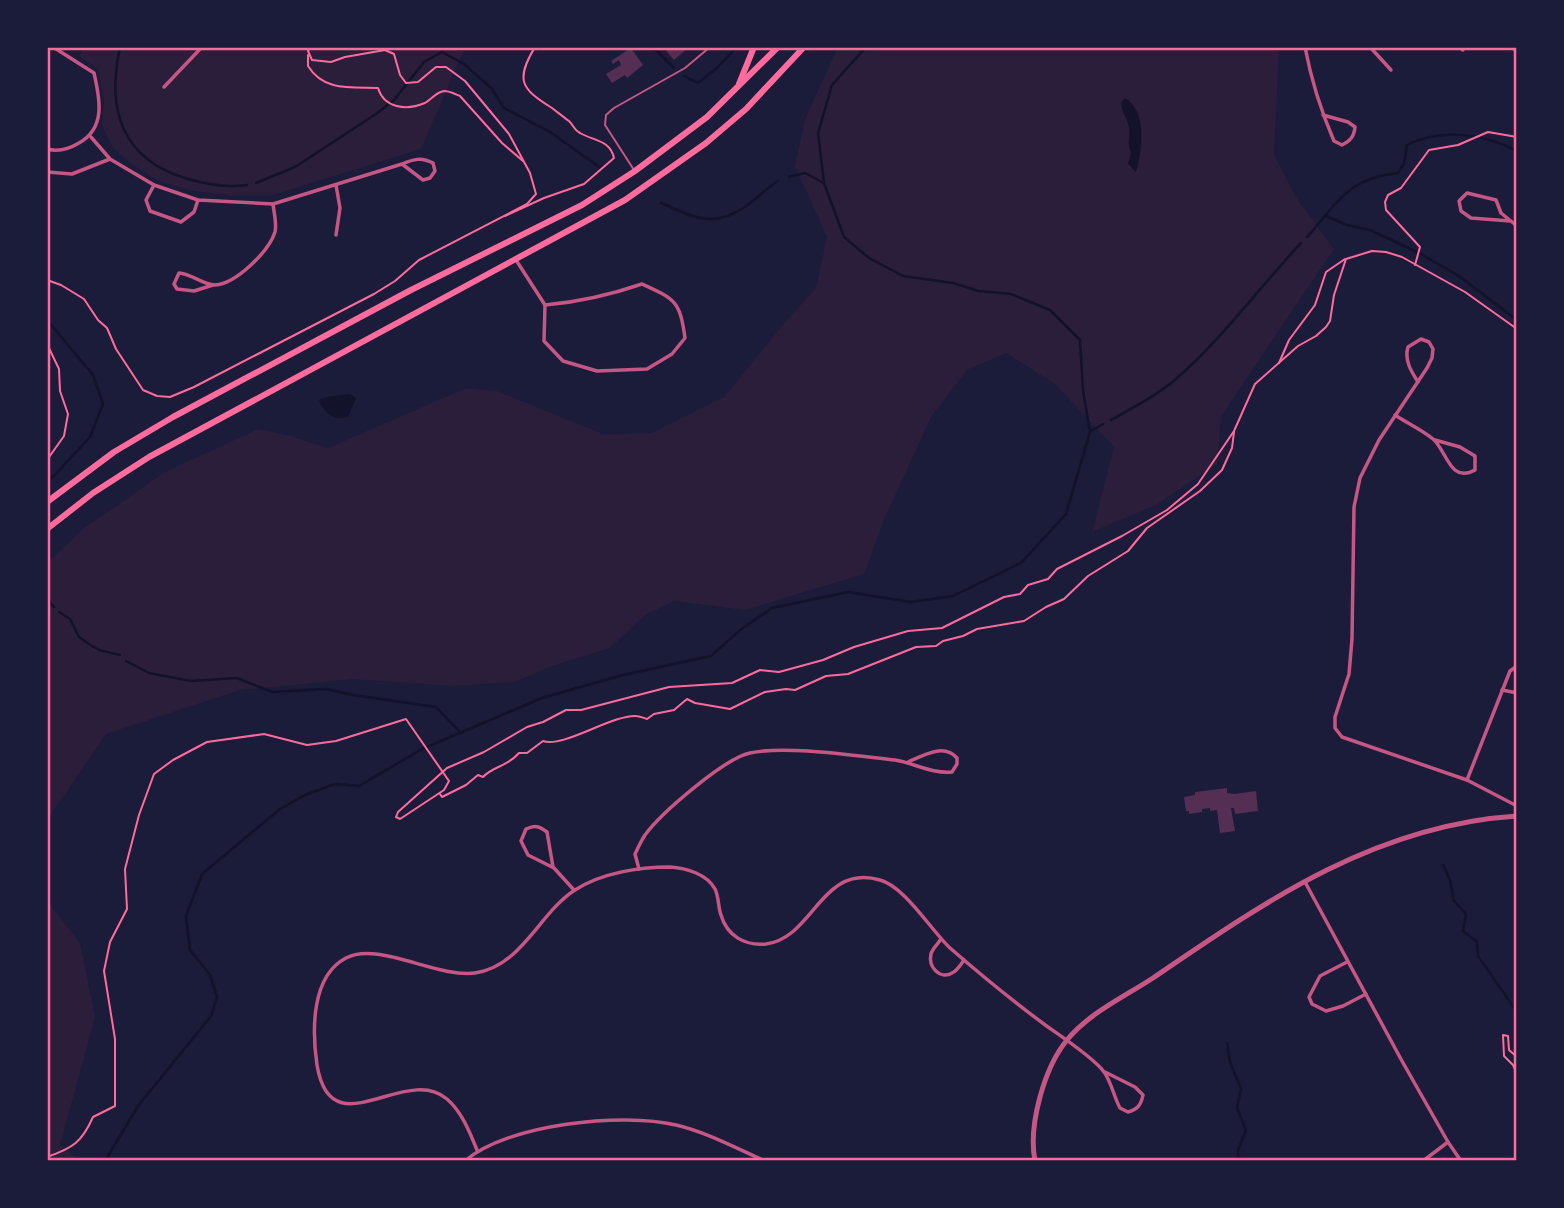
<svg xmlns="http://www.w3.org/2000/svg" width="1564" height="1208" font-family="'DM Sans',sans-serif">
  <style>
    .green { fill: #2a1e3b }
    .water { fill: #12122b }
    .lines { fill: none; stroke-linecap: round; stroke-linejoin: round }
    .stream { stroke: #12122b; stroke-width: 2.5 }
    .building { fill: #542f53 }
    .path { stroke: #ff6b9d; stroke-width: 2 }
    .service { stroke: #c65784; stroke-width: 2 }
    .minor { stroke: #c65784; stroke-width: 3.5 }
    .tertiary { stroke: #c65784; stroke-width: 5 }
    .primary { stroke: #ff6b9d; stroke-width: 6 }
    .neatline { fill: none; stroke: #ff6b9d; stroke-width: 2.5 }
  </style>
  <rect width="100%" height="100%" fill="#1b1b3a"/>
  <g class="green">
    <path d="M84,47H465L421,149L273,195H230L192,191L159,181L133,165L113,148L102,125L104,99L98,69L79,56Z"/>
    <path d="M838,47H1279L1274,155L1297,199L1334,249L1221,416L1217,464L1156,505L1092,532L1114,447L1055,384L1006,353L967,370L931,417L884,520L864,574L745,610L674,601L645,615L610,648L552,666L515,682L453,686L353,679L240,690L106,734L47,820V563L83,529L165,472L258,429L287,435L328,448L466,388L497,391L603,434L652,433L724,397L786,321L816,288L827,237L795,166L805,119Z"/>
    <path d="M47,901L80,943L95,1017L60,1145L82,1161H47Z"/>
  </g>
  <g class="water">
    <path d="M1125,98C1148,112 1142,150 1136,172L1128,164L1131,152C1126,142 1131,136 1129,127C1127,118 1122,113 1121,103Z"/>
    <path d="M350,394L356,398L348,417C333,421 324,413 319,400C328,395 340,396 350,394Z"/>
  </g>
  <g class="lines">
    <g class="stream">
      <path d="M120,47C106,110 122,160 188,179C206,184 228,188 247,185"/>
      <path d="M653,47L673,67"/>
      <path d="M684,76L698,83L717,68L737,47"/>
      <path d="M789,177L805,173L824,183"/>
      <path d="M256,183L295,167L376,114L394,100L424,62L442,52L464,64L492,89L504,108L550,132L602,169"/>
      <path d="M661,203C692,216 711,229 743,208C756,201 765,188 778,181"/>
      <path d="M1326,216L1347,225L1370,230L1419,253L1459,276L1517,320"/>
      <path d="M1307,237C1338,203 1347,178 1398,173L1404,164L1407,145C1442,128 1482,133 1517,151"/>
      <path d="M47,320L93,375L103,404L90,437L55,475L47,481"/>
      <path d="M1111,420C1134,407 1156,396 1176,379C1222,339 1259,288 1301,243"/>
      <path d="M1091,431L1103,424"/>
      <path d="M47,600L54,607"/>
      <path d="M59,612L70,619L79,637L89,644L99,650L120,655"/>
      <path d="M126,661L149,673L191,681L237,678L272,692L326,689L353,695L436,707L460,732"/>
      <path d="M1443,865L1450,880L1454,901L1466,914L1463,931L1477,942L1478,956L1517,1012"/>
      <path d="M1227,1043L1230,1062L1241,1089L1237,1108L1246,1130L1238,1150V1161"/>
      <path d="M105,1161L138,1106L211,1016L217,997L210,975L190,950L186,916L202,874L280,809L305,795L335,784L359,786L422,749L542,698L623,675L711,656L739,631L772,608L848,592L911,602L953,596L1021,563L1066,514L1090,432L1083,391L1080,340L1050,310L1011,294L979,291L953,283L903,276L869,258L844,237L824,183L818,133L832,85L866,47"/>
    </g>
  </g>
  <g class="building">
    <path d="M663,47H689L674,60Z"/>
    <path d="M631,48L643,65L627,78L625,75L612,83L606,74L621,65L619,60L613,64L611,61Z"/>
    <path d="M1227,788V793L1234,794L1256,791L1258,811L1235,814L1234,808H1231L1235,831L1220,833L1217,810L1210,811V808L1202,809V812L1189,814V811H1186L1184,797L1195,795V792Z"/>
  </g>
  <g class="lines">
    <g class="path">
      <path d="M1509,47L1517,51"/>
      <path d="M308,55V66C324,92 352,87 378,88C384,108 406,111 425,103C432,99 436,92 444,91C450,91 455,94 460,96L502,143L523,161"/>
      <path d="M505,216L544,198L584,184L614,158C610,140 594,141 580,133C574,130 574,126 569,121C566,119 556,111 552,108C521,89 515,80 535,47"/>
      <path d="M1415,265L1420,247L1386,210L1385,202L1388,195L1401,188L1429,150L1458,145L1488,132L1517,137"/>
      <path d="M47,280L61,285L84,299L98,320L107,328L116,349L143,390L157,396L170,397L194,387L374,294L395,281L419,260L527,204L536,194L530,173L509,134L465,81L446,67H436L418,82L406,83L400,75L394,54L385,50L345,57L331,62L312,60L308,51L310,47"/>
      <path d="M47,344L59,369L60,391L68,414L64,436L47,460"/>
      <path d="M1279,363L1289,340L1315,305L1326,272L1345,259"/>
      <path d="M440,794L442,797L466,785L478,775L483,777C493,766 507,767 519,753H527L543,741C564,748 611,715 636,716C640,716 643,718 647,719L654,714L674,710L687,699L695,703L730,709L765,692L786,689L795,690L826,676L848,674L916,647L936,646L943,641L963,636L977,629L1024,621L1046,607L1064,599L1088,576L1128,551L1147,528L1200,491L1222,470L1232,448L1234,432"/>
      <path d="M1517,1057L1509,1050L1508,1036L1503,1035L1504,1056L1513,1065L1517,1074"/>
      <path d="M47,1157C73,1148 82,1142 93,1117L115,1106V1039L104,971L110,942L127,909L125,869L139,815L154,774L173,760L207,742L264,734L307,745L336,741L406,719L449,781L444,790L400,819L396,817L398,812L447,768L484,752L527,727L543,722L566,710H581L669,687L732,683L760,670L779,672L823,660L854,647L908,631L942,628L1004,597L1020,594L1028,585L1048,579L1057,569L1122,536L1167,510L1198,484L1234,431L1255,384L1298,346L1316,336L1326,327L1330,321L1334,295L1346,259L1372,251L1386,252L1402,257L1465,292L1517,329"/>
    </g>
    <path class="service" d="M634,170L605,125L606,115L614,108L685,68L710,47"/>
    <g class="minor">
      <path d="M1305,47C1311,79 1321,111 1334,141L1342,145C1350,141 1354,137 1355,127L1348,122L1323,115"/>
      <path d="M1370,47L1391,70"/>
      <path d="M1459,47L1463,50"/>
      <path d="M164,87L202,47"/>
      <path d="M91,137L110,159L154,185L198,200L273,204L402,164L423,180L430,178L435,171L433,163C421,157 414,159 402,164"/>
      <path d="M47,149C58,152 69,149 79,143C106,128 100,99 94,73L53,47"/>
      <path d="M47,172L72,174L110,159"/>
      <path d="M154,185L146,200L150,211L181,222L194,212L198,200"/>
      <path d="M336,185L340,208L336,235"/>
      <path d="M1510,221L1471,218L1461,211L1459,201L1467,193L1496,200L1501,213L1517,226"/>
      <path d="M516,260L545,305"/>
      <path d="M642,284C675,299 680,301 685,338L672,354L647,369L597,371L563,361L544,341L545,305C579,302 610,295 642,284Z"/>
      <path d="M213,285L194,291L177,289L174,284L179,273C192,274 203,285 215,285C236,284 269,251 275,232C277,224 274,213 273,204"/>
      <path d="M1418,382C1411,371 1404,360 1408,347L1421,339L1429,342L1433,349L1432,358L1427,368L1379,440L1360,478L1354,507L1352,639L1349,674L1335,717V728L1342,737L1467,780L1517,806"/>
      <path d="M1395,415C1407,423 1422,430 1433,439C1447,451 1450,484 1475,470V456L1460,447L1435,440"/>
      <path d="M1502,690L1517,693"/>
      <path d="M1467,780L1510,671L1517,666"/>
      <path d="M554,868L528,855L521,841L526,829C535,825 539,826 547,832L553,867L554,868L574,890"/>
      <path d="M639,869L635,854C638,848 641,841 645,835C661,813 725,758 750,753C786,745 857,756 895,760C914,763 932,774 952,772L957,764V758C944,743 924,755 908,762"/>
      <path d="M1305,882L1402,1061L1448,1142L1461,1161"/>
      <path d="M941,939C938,944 932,949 931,954C928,967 940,980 952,973C957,971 961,964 964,960"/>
      <path d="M1347,962L1320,976L1309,997L1312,1004L1326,1011L1343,1006L1366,994"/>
      <path d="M477,1150C470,1133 462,1112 447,1099C405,1063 331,1150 317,1065C312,1031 311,976 346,958C378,941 436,978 475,973C522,966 539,913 575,890C601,873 639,867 670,867C686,868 707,874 715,889C719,897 718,907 721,915C727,936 745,946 766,944C814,938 821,863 880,880C904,886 931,930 950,948C981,975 1014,1002 1048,1027C1061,1036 1095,1059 1104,1072C1111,1081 1114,1097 1120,1108L1128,1112C1138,1109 1141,1105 1143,1095L1135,1087L1105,1072"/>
      <path d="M465,1161C507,1124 623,1112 676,1125C706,1132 736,1148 765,1161"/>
      <path d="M1423,1161L1448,1142"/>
    </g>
    <path class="tertiary" d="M1035,1161C1028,1126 1044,1068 1067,1040C1089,1013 1124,997 1153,978C1266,901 1375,825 1517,816"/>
    <g class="primary">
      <path d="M739,84L754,47"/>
      <path d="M47,502L114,452L173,417L411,290L582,205L635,171L707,117L778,47"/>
      <path d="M47,529L93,493L149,457L625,200L706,143L746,109L804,47"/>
    </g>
  </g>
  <rect width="1564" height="1208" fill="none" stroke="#1b1b3a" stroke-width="98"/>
  <rect x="49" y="49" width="1466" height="1110" class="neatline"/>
</svg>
